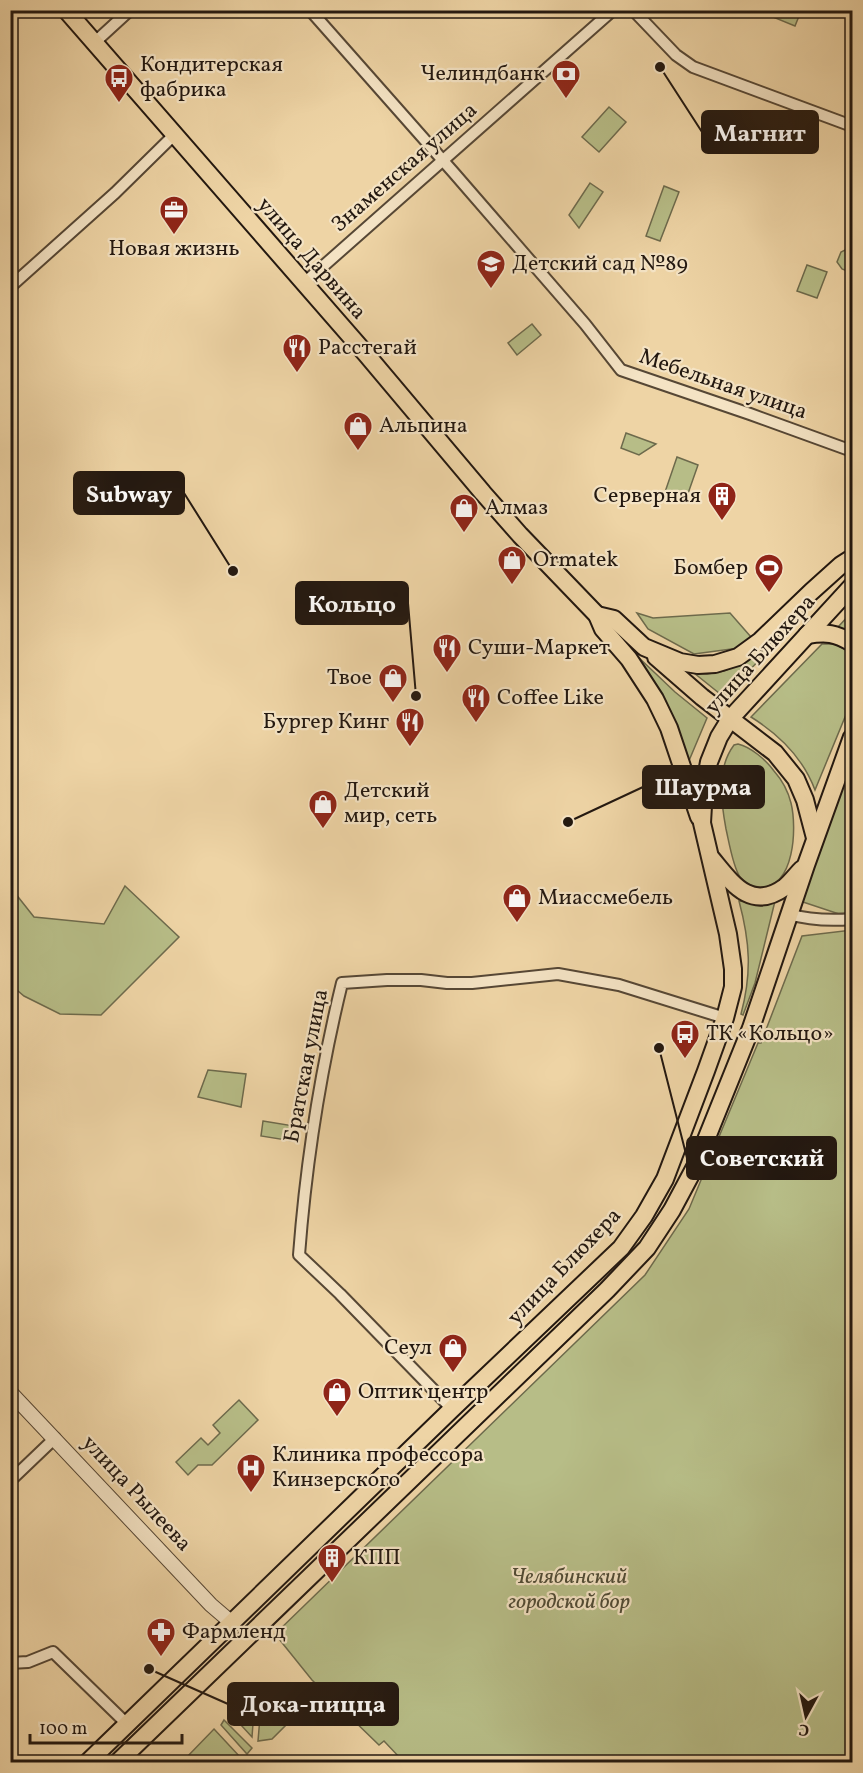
<svg xmlns="http://www.w3.org/2000/svg" width="863" height="1773" font-family="Vollkorn,serif">
  <style>
    .green { fill: #b7bd87; stroke: #6d6a4c; stroke-width: 1.5 }
    .lines { fill: none; stroke-linecap: round; stroke-linejoin: round }
    .minor-casing { stroke: #564735; stroke-width: 14 }
    .tertiary-casing { stroke: #564735; stroke-width: 16 }
    .primary-casing { stroke: #231810; stroke-width: 20 }
    .minor { stroke: #f4e3c4; stroke-width: 10 }
    .tertiary { stroke: #f4e3c4; stroke-width: 14 }
    .primary { stroke: #eed4a5; stroke-width: 16 }
    .rail { stroke: #231810; stroke-width: 3; stroke-dasharray: 10 10; stroke-linecap: butt }
    .labels { text-anchor: middle; dominant-baseline: central; stroke-width: 4.5; stroke-linejoin: round; paint-order: stroke }
    .poi-label { font-size: 22px; fill: #231810; stroke: #f4e3c4; text-anchor: start }
    .street-label { font-size: 22px; fill: #231810; stroke: #f4e3c4 }
    .park-label { font-size: 22px; font-style: italic; fill: #4f4a34; stroke: #f4e3c4 }
    .leader { fill: none; stroke: #231810; stroke-width: 2 }
    .callout-dot { fill: #231810; stroke: #f4e3c4; stroke-width: 2 }
    .callout { fill: #231810; stroke: #231810; stroke-width: 2 }
    .callout-label { font-size: 24px; text-anchor: middle; font-weight: bold; fill: #fff }
  </style>
  <rect width="100%" height="100%" fill="#eed4a5"/>
  <filter id="stains"><feTurbulence type="fractalNoise" baseFrequency=".00333" numOctaves="4"/><feColorMatrix values="0 0 0 0 .2 0 0 0 0 .09 0 0 0 0 .02 0 0 0 .5 -.17"/></filter>
  <radialGradient id="worn" r=".72"><stop offset=".6" stop-color="#630" stop-opacity="0"/><stop offset="1" stop-color="#630" stop-opacity=".3"/></radialGradient>
  <g class="green">
    <path d="M756,10H801V11L795,26Z"/>
    <path d="M609,107L626,122L599,152L582,137Z"/>
    <path d="M590,183L603,192L579,228L569,215Z"/>
    <path d="M664,186L679,192L660,241L646,236Z"/>
    <path d="M847,249L852,251V273L842,269L837,262L841,252Z"/>
    <path d="M807,265L827,272L817,298L797,291Z"/>
    <path d="M532,324L541,335L517,355L508,343Z"/>
    <path d="M626,433L656,444L639,455L621,448Z"/>
    <path d="M677,457L698,465L685,502L664,495Z"/>
    <path d="M802,611L803,614L724,697L694,673L707,674L724,671L740,664Z"/>
    <path d="M852,612V634L838,627Z"/>
    <path d="M637,613L653,618L730,613L751,637L739,648L694,654L648,629Z"/>
    <path d="M822,644H835L852,653V700L815,790C803,758 780,735 751,717Z"/>
    <path d="M635,654L675,692L707,718L688,763C675,718 663,691 635,654Z"/>
    <path d="M738,744C751,747 766,760 774,771C782,780 788,791 791,803C797,827 795,888 760,887C752,887 745,884 740,877C733,867 729,842 726,829C721,802 716,769 734,745Z"/>
    <path d="M852,756V916L842,915L797,900Z"/>
    <path d="M125,886L179,937L101,1015L60,1014L24,996L11,985V888L34,917L104,924Z"/>
    <path d="M739,901L756,903L775,901L755,983L743,1015L741,1014C752,973 750,942 739,901Z"/>
    <path d="M852,930V1762H399L401,1759L384,1741L379,1745L312,1680L275,1634L645,1275L689,1209L758,1043H761L762,1040L802,936Z"/>
    <path d="M208,1070L246,1074L241,1107L198,1097Z"/>
    <path d="M263,1121L294,1126L292,1141L261,1136Z"/>
    <path d="M239,1400L258,1420L212,1465H198L188,1475L176,1462L201,1438L208,1445L220,1433L213,1425Z"/>
    <path d="M255,1697L252,1737L229,1712L242,1698Z"/>
    <path d="M276,1697L284,1698L291,1705L293,1713L291,1720L272,1739L258,1741L261,1705L264,1701Z"/>
    <path d="M224,1720L252,1748L247,1754L221,1725Z"/>
    <path d="M214,1729L241,1758V1762H188L185,1759Z"/>
  </g>
  <g class="lines">
    <g class="minor-casing">
      <g id="minor">
        <path d="M310,10L454,173L585,324L621,370L750,414L852,451"/>
        <path d="M633,10L676,55L693,67L852,126"/>
        <path d="M94,43L130,10"/>
        <path d="M303,284L613,10"/>
        <path d="M10,287L115,193L174,135"/>
        <path d="M788,914C810,920 830,921 852,919"/>
        <path d="M452,1409L340,1294L299,1255C306,1163 320,1073 342,983L387,980H421L447,983H472L558,974L619,985L725,1018"/>
        <path d="M10,1481L55,1438"/>
        <path d="M10,1663L28,1662L53,1652L128,1725"/>
      </g>
    </g>
    <g class="tertiary-casing">
      <path id="tertiary" d="M10,1392L211,1605L232,1623"/>
    </g>
    <g class="primary-casing">
      <g id="primary">
        <path d="M66,10L366,354L483,493L520,535L597,615L603,629L629,659L655,699L669,728L699,817"/>
        <path d="M597,615L614,619L644,647L680,662L698,665L715,664L738,657L760,641L811,592L841,565L852,558"/>
        <path d="M807,635C827,632 835,633 852,643"/>
        <path d="M656,657L702,697L775,753L796,779L805,800L815,838"/>
        <path d="M712,859C732,883 751,912 785,887C791,882 796,875 802,869"/>
        <path d="M88,1762L452,1409L621,1248L644,1216L665,1179L706,1071L725,1018L733,987V969L728,934L702,823L704,788L709,762L719,737L730,719L852,586"/>
        <path d="M118,1762L607,1290L647,1248L672,1210L695,1167L751,1028L806,865L852,737"/>
      </g>
    </g>
    <use href="#minor" class="minor"/>
    <use href="#tertiary" class="tertiary"/>
    <use href="#primary" class="primary"/>
    <path class="rail" d="M10,127L19,136"/>
  </g>
  <defs>
    <g id="bank-pin" transform="scale(1.5)"><path d="M0 17L-7.5 6A9.5 9.5 0 1 1 7.5 6Z" fill="#8f2418" stroke="#f4e3c4"/><path d="M-6-4H6V4H-6ZM0-2.3a2.3 2.3 0 1 0 0 4.6a2.3 2.3 0 1 0 0-4.6Z" fill="#fff"/></g>
    <g id="bus-pin" transform="scale(1.5)"><path d="M0 17L-7.5 6A9.5 9.5 0 1 1 7.5 6Z" fill="#8f2418" stroke="#f4e3c4"/><path d="M-5-6H5V4H4V6H2V4H-2V6H-4V4H-5ZM-3.5-4V0h7V-4ZM-3.5 1.2v1.5H-2V1.2ZM2 1.2v1.5H3.5V1.2Z" fill="#fff"/></g>
    <g id="office-pin" transform="scale(1.5)"><path d="M0 17L-7.5 6A9.5 9.5 0 1 1 7.5 6Z" fill="#8f2418" stroke="#f4e3c4"/><path d="M-6-3h4V-5.5h4V-3h4V5H-6ZM-1-4.5V-3h2v-1.5ZM-6 0V1H6V0Z" fill="#fff"/></g>
    <g id="school-pin" transform="scale(1.5)"><path d="M0 17L-7.5 6A9.5 9.5 0 1 1 7.5 6Z" fill="#8f2418" stroke="#f4e3c4"/><path d="M0-5L7-2L0 1L-7-2ZM-4 1L0 2.5L4 1V4Q0 6-4 4Z" fill="#fff"/></g>
    <g id="restaurant-pin" transform="scale(1.5)"><path d="M0 17L-7.5 6A9.5 9.5 0 1 1 7.5 6Z" fill="#8f2418" stroke="#f4e3c4"/><path d="M-5-6h1v4h1v-4h1v4h1v-4h1v5L-1.5 .5V6h-2V.5L-5-1ZM5-6V6H3V1.5H1.5Q1.5-4 5-6Z" fill="#fff"/></g>
    <g id="shop-pin" transform="scale(1.5)"><path d="M0 17L-7.5 6A9.5 9.5 0 1 1 7.5 6Z" fill="#8f2418" stroke="#f4e3c4"/><path d="M-5-2.5h2.3a2.7 3.5 0 0 1 5.4 0H5L5.5 6h-11ZM-1.5-2.5h3a1.5 2.3 0 0 0-3 0Z" fill="#fff"/></g>
    <g id="building-pin" transform="scale(1.5)"><path d="M0 17L-7.5 6A9.5 9.5 0 1 1 7.5 6Z" fill="#8f2418" stroke="#f4e3c4"/><path d="M-4-6H4V6H1V3H-1V6H-4ZM-2.5-4.3h1.7v1.8h-1.7ZM.8-4.3h1.7v1.8H.8ZM-2.5-1h1.7V.8h-1.7ZM.8-1h1.7V.8H.8Z" fill="#fff"/></g>
    <g id="stadium-pin" transform="scale(1.5)"><path d="M0 17L-7.5 6A9.5 9.5 0 1 1 7.5 6Z" fill="#8f2418" stroke="#f4e3c4"/><path d="M0-5a6.5 5 0 1 0 0 10a6.5 5 0 1 0 0-10ZM-3.5-1.8h7v3.6h-7Z" fill="#fff"/></g>
    <g id="hospital-pin" transform="scale(1.5)"><path d="M0 17L-7.5 6A9.5 9.5 0 1 1 7.5 6Z" fill="#8f2418" stroke="#f4e3c4"/><path d="M-5-5h3v3.5h4V-5h3V5h-3V1.5h-4V5h-3Z" fill="#fff"/></g>
    <g id="pharmacy-pin" transform="scale(1.5)"><path d="M0 17L-7.5 6A9.5 9.5 0 1 1 7.5 6Z" fill="#8f2418" stroke="#f4e3c4"/><path d="M-2-6h4v4h4v4h-4v4h-4v-4h-4v-4h4Z" fill="#fff"/></g>
  </defs>
  <g fill-rule="evenodd">
    <use href="#bank-pin" x="566" y="74"/>
    <use href="#bus-pin" x="119" y="78"/>
    <use href="#office-pin" x="174" y="210"/>
    <use href="#school-pin" x="491" y="264"/>
    <use href="#restaurant-pin" x="297" y="348"/>
    <use href="#shop-pin" x="358" y="426"/>
    <use href="#building-pin" x="722" y="496"/>
    <use href="#shop-pin" x="464" y="508"/>
    <use href="#shop-pin" x="512" y="560"/>
    <use href="#stadium-pin" x="769" y="568"/>
    <use href="#restaurant-pin" x="447" y="648"/>
    <use href="#shop-pin" x="393" y="678"/>
    <use href="#restaurant-pin" x="476" y="698"/>
    <use href="#restaurant-pin" x="410" y="722"/>
    <use href="#shop-pin" x="323" y="804"/>
    <use href="#shop-pin" x="517" y="898"/>
    <use href="#bus-pin" x="685" y="1034"/>
    <use href="#shop-pin" x="453" y="1348"/>
    <use href="#shop-pin" x="337" y="1392"/>
    <use href="#hospital-pin" x="251" y="1468"/>
    <use href="#building-pin" x="332" y="1558"/>
    <use href="#pharmacy-pin" x="161" y="1632"/>
  </g>
  <g class="labels">
    <g class="poi-label">
      <text x="140" y="65">Кондитерская<tspan x="140" dy="25">фабрика</tspan></text>
      <text x="545" y="74" text-anchor="end">Челиндбанк</text>
      <text x="174" y="249" text-anchor="middle">Новая жизнь</text>
      <text x="512" y="264">Детский сад №89</text>
      <text x="318" y="348">Расстегай</text>
      <text x="379" y="426">Альпина</text>
      <text x="701" y="496" text-anchor="end">Серверная</text>
      <text x="485" y="508">Алмаз</text>
      <text x="533" y="560">Ormatek</text>
      <text x="748" y="568" text-anchor="end">Бомбер</text>
      <text x="468" y="648">Суши-Маркет</text>
      <text x="372" y="678" text-anchor="end">Твое</text>
      <text x="497" y="698">Coffee Like</text>
      <text x="389" y="722" text-anchor="end">Бургер Кинг</text>
      <text x="344" y="791">Детский<tspan x="344" dy="25">мир, сеть</tspan></text>
      <text x="538" y="898">Миассмебель</text>
      <text x="706" y="1034">ТК «Кольцо»</text>
      <text x="432" y="1348" text-anchor="end">Сеул</text>
      <text x="358" y="1392">Оптик центр</text>
      <text x="272" y="1455">Клиника профессора<tspan x="272" dy="25">Кинзерского</tspan></text>
      <text x="353" y="1558">КПП</text>
      <text x="182" y="1632">Фармленд</text>
    </g>
    <g class="street-label">
      <text transform="translate(405 168) rotate(-41)">Знаменская улица</text>
      <text transform="translate(311 259) rotate(49)">улица Дарвина</text>
      <text transform="translate(723 385) rotate(19)">Мебельная улица</text>
      <text transform="translate(761 655) rotate(-48)">улица Блюхера</text>
      <text transform="translate(307 1066) rotate(-79)">Братская улица</text>
      <text transform="translate(565 1267) rotate(-46)">улица Блюхера</text>
      <text transform="translate(136 1494) rotate(47)">улица Рылеева</text>
    </g>
    <g class="park-label">
      <text x="569" y="1577">Челябинский<tspan x="569" dy="25">городской бор</tspan></text>
    </g>
  </g>
  <path class="leader" d="M660 67L702 132M233 571L184 493M416 696L408 603M568 822L643 787M659 1048L687 1158M149 1669L228 1704"/>
  <g class="callout-dot">
    <circle cx="660" cy="67" r="6"/>
    <circle cx="233" cy="571" r="6"/>
    <circle cx="416" cy="696" r="6"/>
    <circle cx="568" cy="822" r="6"/>
    <circle cx="659" cy="1048" r="6"/>
    <circle cx="149" cy="1669" r="6"/>
  </g>
  <g class="callout">
    <rect x="702" y="111" width="116" height="42" rx="6"/>
    <rect x="74" y="472" width="110" height="42" rx="6"/>
    <rect x="296" y="582" width="112" height="42" rx="6"/>
    <rect x="643" y="766" width="121" height="42" rx="6"/>
    <rect x="687" y="1137" width="149" height="42" rx="6"/>
    <rect x="228" y="1683" width="170" height="42" rx="6"/>
  </g>
  <g class="callout-label">
    <text x="760" y="141">Магнит</text>
    <text x="129" y="502">Subway</text>
    <text x="352" y="612">Кольцо</text>
    <text x="703" y="795">Шаурма</text>
    <text x="762" y="1166">Советский</text>
    <text x="313" y="1712">Дока-пицца</text>
  </g>
  <rect width="863" height="1773" fill="none" stroke="#eed4a5" stroke-width="36"/>
  <rect x="12" y="12" width="839" height="1749" fill="none" stroke="#231810" stroke-width="3"/>
  <rect x="18" y="18" width="827" height="1737" fill="none" stroke="#231810" stroke-width="1.5"/>
  <g transform="translate(806 1716) rotate(188)" stroke="#f4e3c4" stroke-width="4.5" paint-order="stroke">
  <path d="M0-4.5L10 22L0 15L-10 22Z" fill="#231810"/>
  <text y="-9" font-size="16" font-weight="bold" text-anchor="middle" fill="#231810">С</text>
  </g>
  <path d="M30 1734v9h152v-9" fill="none" stroke="#231810" stroke-width="3"/>
  <text x="39" y="1734" font-size="18" fill="#231810" stroke="#f4e3c4" stroke-width="4.5" paint-order="stroke">100 m</text>
  <rect width="100%" height="100%" filter="url(#stains)"/>
  <rect width="100%" height="100%" fill="url(#worn)"/>
</svg>
